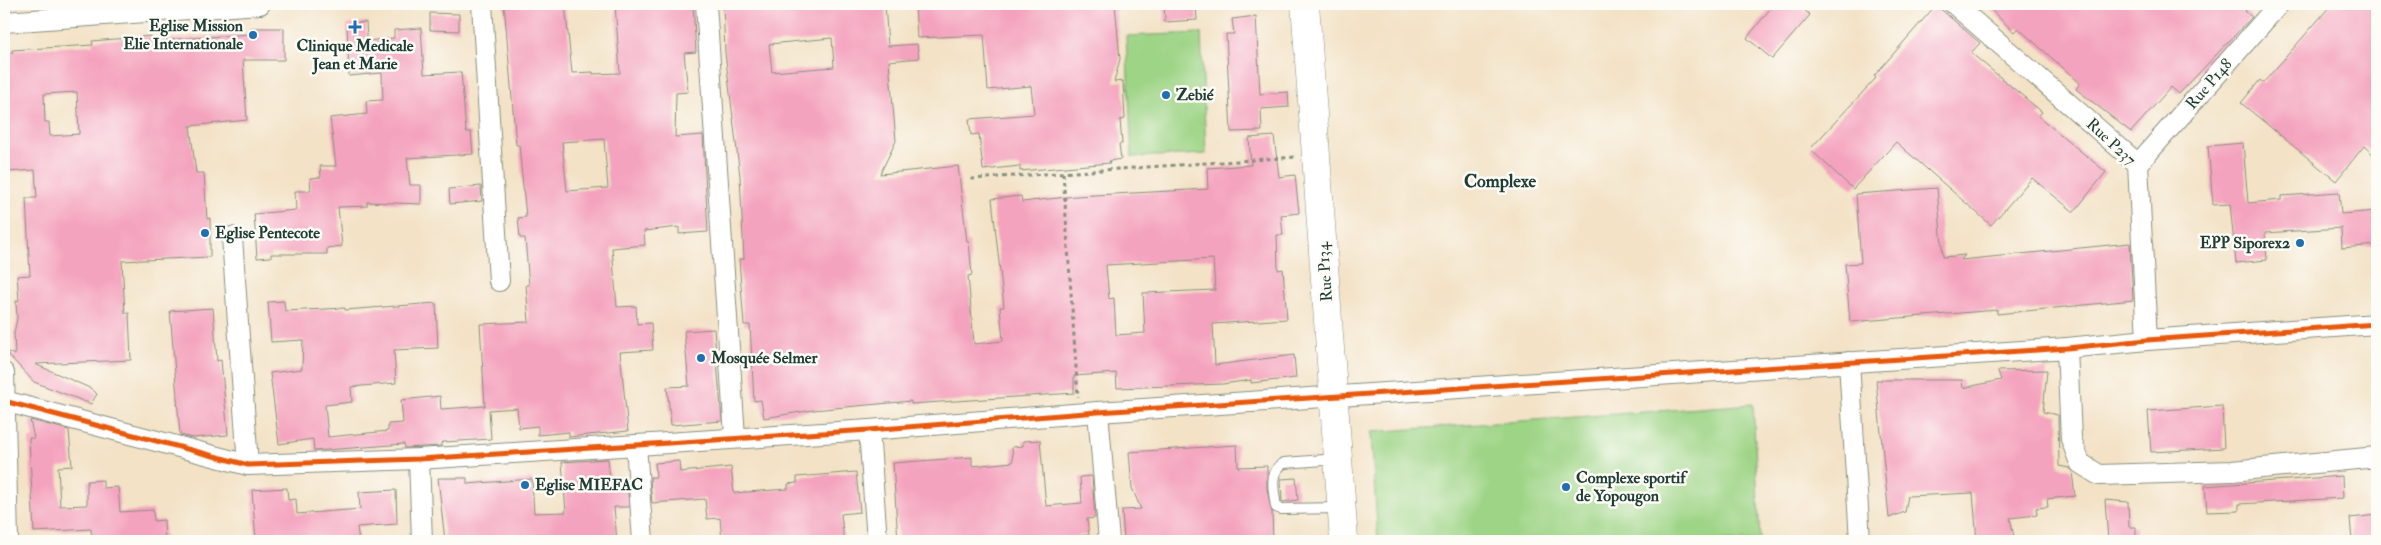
<svg xmlns="http://www.w3.org/2000/svg" width="2381" height="545" font-family="'IM FELL Double Pica',serif">
  <style>
    .green { fill: #9dd485; stroke: #5e885c }
    .building { fill: #f4a3be; fill-rule: evenodd }
    .lines { fill: none; stroke-linecap: round; stroke-linejoin: round }
    .lane-casing { stroke: #89907d; stroke-width: 12 }
    .street-casing { stroke: #89907d; stroke-width: 22 }
    .secondary-casing { stroke: #89907d; stroke-width: 29 }
    .path { stroke: #89907d; stroke-width: 3; stroke-dasharray: 4 4; stroke-linecap: butt }
    .lane { stroke: #fff; stroke-width: 10 }
    .street { stroke: #fff; stroke-width: 20 }
    .secondary { stroke: #fff; stroke-width: 28 }
    .cycleway-casing { stroke: #fdfcf7; stroke-width: 8 }
    .cycleway { stroke: #e8590c; stroke-width: 5 }
    .poi-dot { fill: #1f6fb2; stroke: #fdfcf7; stroke-width: 2 }
    .labels { text-anchor: middle; dominant-baseline: central; stroke-width: 5; stroke-linejoin: round; paint-order: stroke }
    .poi-label { font-size: 16px; font-weight: bold; fill: #1f3d34; stroke: #fdfcf7; text-anchor: start }
    .street-label { font-size: 16px; fill: #1f3d34; stroke: #fdfcf7 }
    .neighbourhood-label { font-size: 18px; font-weight: bold; fill: #1f3d34; stroke: #fdfcf7 }
  </style>
  <rect width="100%" height="100%" fill="#fdfcf7"/>
  <filter id="ink" filterUnits="userSpaceOnUse"><feTurbulence type="fractalNoise" baseFrequency=".02" numOctaves="2"/><feDisplacementMap in="SourceGraphic" scale="10" xChannelSelector="R" yChannelSelector="G"/><feConvolveMatrix kernelMatrix="1 2 1 2 8 2 1 2 1" color-interpolation-filters="sRGB"/></filter>
  <filter id="wash" filterUnits="userSpaceOnUse"><feTurbulence type="fractalNoise" baseFrequency=".0096" numOctaves="4" result="noise"/><feDisplacementMap in="SourceGraphic" scale="20" xChannelSelector="R" yChannelSelector="G"/><feGaussianBlur stdDeviation="1.12" result="paint"/><feColorMatrix in="noise" values="0 0 0 0 0 0 0 0 0 0 0 0 0 0 0 0 0 1.4 0 .05"/><feComposite in="paint" operator="in"/></filter>
  <g filter="url(#wash)">
    <rect width="100%" height="100%" fill="#f3e2c6"/>
    <g class="green">
      <path d="M1201,33L1206,154L1132,157L1126,36Z"/>
      <path d="M1753,404L1760,541H1378L1371,432Z"/>
    </g>
    <g id="blocks">
      <g class="building">
        <path d="M504,4H565L572,73L593,72V74L620,73L615,4H693L696,52L684,53L688,92L676,93L675,137L703,135L708,232L679,234V227L644,231L645,245L612,248L617,307L636,306L637,324L651,323L653,350L620,352L628,431L569,437V432L538,435V426L519,428L517,408L489,410L491,439L444,442L441,443V446L405,448L404,444L314,451L313,439L279,444L270,373L302,369L303,340L271,342L268,302L284,301L285,311L345,308V310L436,303L438,348L394,350L396,383L351,387L352,402L325,405L328,437L388,431V424L403,423L401,400L440,396L441,409L485,406L480,324L529,322L526,285H529L525,238H520L518,218L526,217L519,145H516ZM604,139L608,188L567,191L562,142Z"/>
        <path d="M723,4H885L888,46L917,44L919,58L889,61L896,141L880,174L958,166L967,242H969L972,275L968,276L974,344L1003,341L1000,307H1004L992,199L1021,196L1022,202L1076,196L1208,189L1207,168L1251,165L1249,138L1274,136L1279,177L1295,175L1299,213L1281,215L1283,235H1277L1278,270L1283,269L1287,319L1213,324L1215,365L1294,355L1296,378L1251,383V380L1223,384L1117,388L1116,373L1074,376V393L911,404V401L813,410L764,418L761,400L754,401L750,325H744L739,259H744L740,176L725,52ZM832,38L834,67L772,72L769,44ZM1213,259L1215,290L1143,293L1145,333L1116,335L1114,298L1109,299L1106,265Z"/>
        <path d="M915,4H1115L1120,59L1114,82L1123,81L1125,119L1120,120L1122,144H1119L1121,159L1109,161L1110,163L1020,171V166L983,170L979,134L971,135L969,119L1034,114L1031,86L988,90L984,35L917,38Z"/>
        <path d="M1164,4H1196L1197,20L1165,22Z"/>
        <path d="M1774,4H1797L1810,15L1772,59L1747,38Z"/>
        <path d="M1985,4H2251L2245,11L2252,17L2179,94L2171,87L2131,132L2076,89L2080,83L2018,28L2014,32Z"/>
        <path d="M2332,4H2377V158L2364,146L2336,181L2241,103L2260,80L2263,83Z"/>
        <path d="M1936,5L1980,43L1971,53L2042,112L2038,116L2106,172L2074,212L2032,178L1991,225L1896,142L1853,189L1810,149L1876,78L1874,76Z"/>
        <path d="M430,13L459,14V31L430,30Z"/>
        <path d="M1256,16L1260,94L1288,92L1289,107L1261,109L1262,131L1231,132L1226,34H1234L1232,19Z"/>
        <path d="M366,22L367,41L394,38V30L421,28L424,74L461,72L466,132H471L473,154L407,158L410,185H421V204L367,202V206L338,207L342,246L327,248V254H271V257L257,258L254,214L296,210L295,191H311L310,178L321,177L320,166H336L330,118L367,114L366,101L383,100L382,73L349,76L347,24Z"/>
        <path d="M251,28H284V60H243L247,120L190,126L196,173H204L207,219L210,218V257L122,261L125,313H129L131,360L35,364L92,389L97,394L91,404L34,382L4,350L15,355L14,333L17,319L16,301L19,300L17,276L30,275L26,198H37L35,170L7,172L4,147V54L12,53V50L93,45L92,41L151,36L152,41L251,34ZM77,92L79,134L50,136L49,122H45L44,94Z"/>
        <path d="M2243,143L2248,203L2281,200V196L2339,192L2341,214L2377,211V245L2342,248L2341,228L2265,233L2267,260L2236,263L2230,204L2213,205L2208,146Z"/>
        <path d="M481,186L482,201L450,204L449,189Z"/>
        <path d="M1937,188L1943,257L1965,255L1961,260L2130,243L2133,300L1997,314V310L1850,322L1845,264L1861,263L1856,194Z"/>
        <path d="M213,308L217,361L221,360L228,435L193,438L180,435L170,311Z"/>
        <path d="M714,329L722,421L671,425L667,387L689,386L684,331Z"/>
        <path d="M2047,370L2043,412L2058,415L2059,466L2069,468L2072,472L2075,496L2047,499L2048,507L2036,508L2037,515L2010,518L2015,541H1977L1973,493L1908,496L1905,512L1889,518L1876,380H1962L1963,388L2001,380L1998,371Z"/>
        <path d="M2222,406L2224,448L2151,452L2148,411Z"/>
        <path d="M30,420L69,430L72,466L58,467L60,506L87,505V481L103,480V488L118,487L120,512L153,510L154,521L164,520L165,541H92L91,529L34,532L29,438H34Z"/>
        <path d="M1040,440L1046,506L1082,503L1080,477L1092,476L1095,518L1087,519L1089,535L1031,541H898L893,463L972,457V466L1013,462L1012,447L1023,446V441Z"/>
        <path d="M1237,445L1238,467L1267,466V489L1272,512L1273,541H1124L1122,510L1141,509L1132,488L1129,452Z"/>
        <path d="M608,459L610,479L627,478L629,507H614L617,541H445L438,478H467V484L532,479L534,513L566,512L562,462Z"/>
        <path d="M679,461L680,472L731,467L734,493L788,489V484L797,483V477L856,472L860,512L841,514L844,541H722L720,518L707,519L705,499L652,503L650,477H656L655,463Z"/>
        <path d="M2342,476L2343,498L2239,504V511L2207,512L2205,486Z"/>
        <path d="M1296,478L1298,500L1282,502L1281,479Z"/>
        <path d="M287,488L288,500L296,499L297,514L360,509L359,492L396,490L397,524L357,527L359,541H256L252,490Z"/>
        <path d="M2105,500L2128,502L2129,527H2136V541H2108Z"/>
        <path d="M2377,515V541H2352L2350,518Z"/>
      </g>
    </g>
  </g>
  <g filter="url(#ink)">
    <use href="#blocks" fill-opacity="0" stroke="#89907d" stroke-width="1"/>
    <g class="lines">
      <g class="lane-casing">
        <path id="lane" d="M1338,459L1284,463C1268,472 1274,491 1276,507L1281,509L1341,508"/>
      </g>
      <g class="street-casing">
        <g id="street">
          <path d="M482,4L499,281"/>
          <path d="M706,4L735,437"/>
          <path d="M1954,4L2138,164L2147,340"/>
          <path d="M4,22L260,4"/>
          <path d="M2138,164L2279,4"/>
          <path d="M232,237L248,465"/>
          <path d="M2067,348L2071,439L2080,463L2099,475L2232,471L2377,457"/>
          <path d="M1849,362L1860,541"/>
          <path d="M4,373L8,541"/>
          <path d="M4,401L248,465L419,459L869,430L1098,412L2067,348L2147,340L2377,324"/>
          <path d="M1098,412L1109,541"/>
          <path d="M869,430L877,541"/>
          <path d="M636,445L643,541"/>
          <path d="M419,459L422,541"/>
        </g>
      </g>
      <g class="secondary-casing">
        <path id="secondary" d="M1305,4L1344,541"/>
      </g>
      <g class="path">
        <path d="M1063,173L1078,397"/>
        <path d="M971,179L1296,157"/>
      </g>
      <use href="#lane" class="lane"/>
      <use href="#street" class="street"/>
      <use href="#secondary" class="secondary"/>
      <g class="cycleway-casing">
        <path id="cycleway" d="M4,401L248,465L419,459L869,430L1098,412L2067,348L2147,340L2377,324"/>
      </g>
      <use href="#cycleway" class="cycleway"/>
    </g>
  </g>
  <g class="poi-dot">
    <path d="M352.5 19.5h5v5h5v5h-5v5h-5v-5h-5v-5h5z"/>
    <circle cx="253" cy="35" r="5"/>
    <circle cx="1166" cy="95" r="5"/>
    <circle cx="205" cy="233" r="5"/>
    <circle cx="2300" cy="243" r="5"/>
    <circle cx="701" cy="358" r="5"/>
    <circle cx="525" cy="485" r="5"/>
    <circle cx="1566" cy="487" r="5"/>
  </g>
  <g class="labels">
    <g class="poi-label">
      <text x="243" y="26" text-anchor="end">Eglise Mission<tspan x="243" dy="18">Elie Internationale</tspan></text>
      <text x="355" y="46" text-anchor="middle">Clinique Medicale<tspan x="355" dy="18">Jean et Marie</tspan></text>
      <text x="1176" y="95">Zebié</text>
      <text x="215" y="233">Eglise Pentecote</text>
      <text x="2290" y="243" text-anchor="end">EPP Siporex2</text>
      <text x="711" y="358">Mosquée Selmer</text>
      <text x="1576" y="478">Complexe sportif<tspan x="1576" dy="18">de Yopougon</tspan></text>
      <text x="535" y="485">Eglise MIEFAC</text>
    </g>
    <g class="street-label">
      <text transform="translate(2209 84) rotate(-49)">Rue P148</text>
      <text transform="translate(2111 142) rotate(43)">Rue P237</text>
      <text transform="translate(1325 272) rotate(-94)">Rue P134</text>
    </g>
    <g class="neighbourhood-label">
      <text x="1500" y="181">Complexe</text>
    </g>
  </g>
  <rect width="2381" height="545" fill="none" stroke="#fdfcf7" stroke-width="20"/>
</svg>
